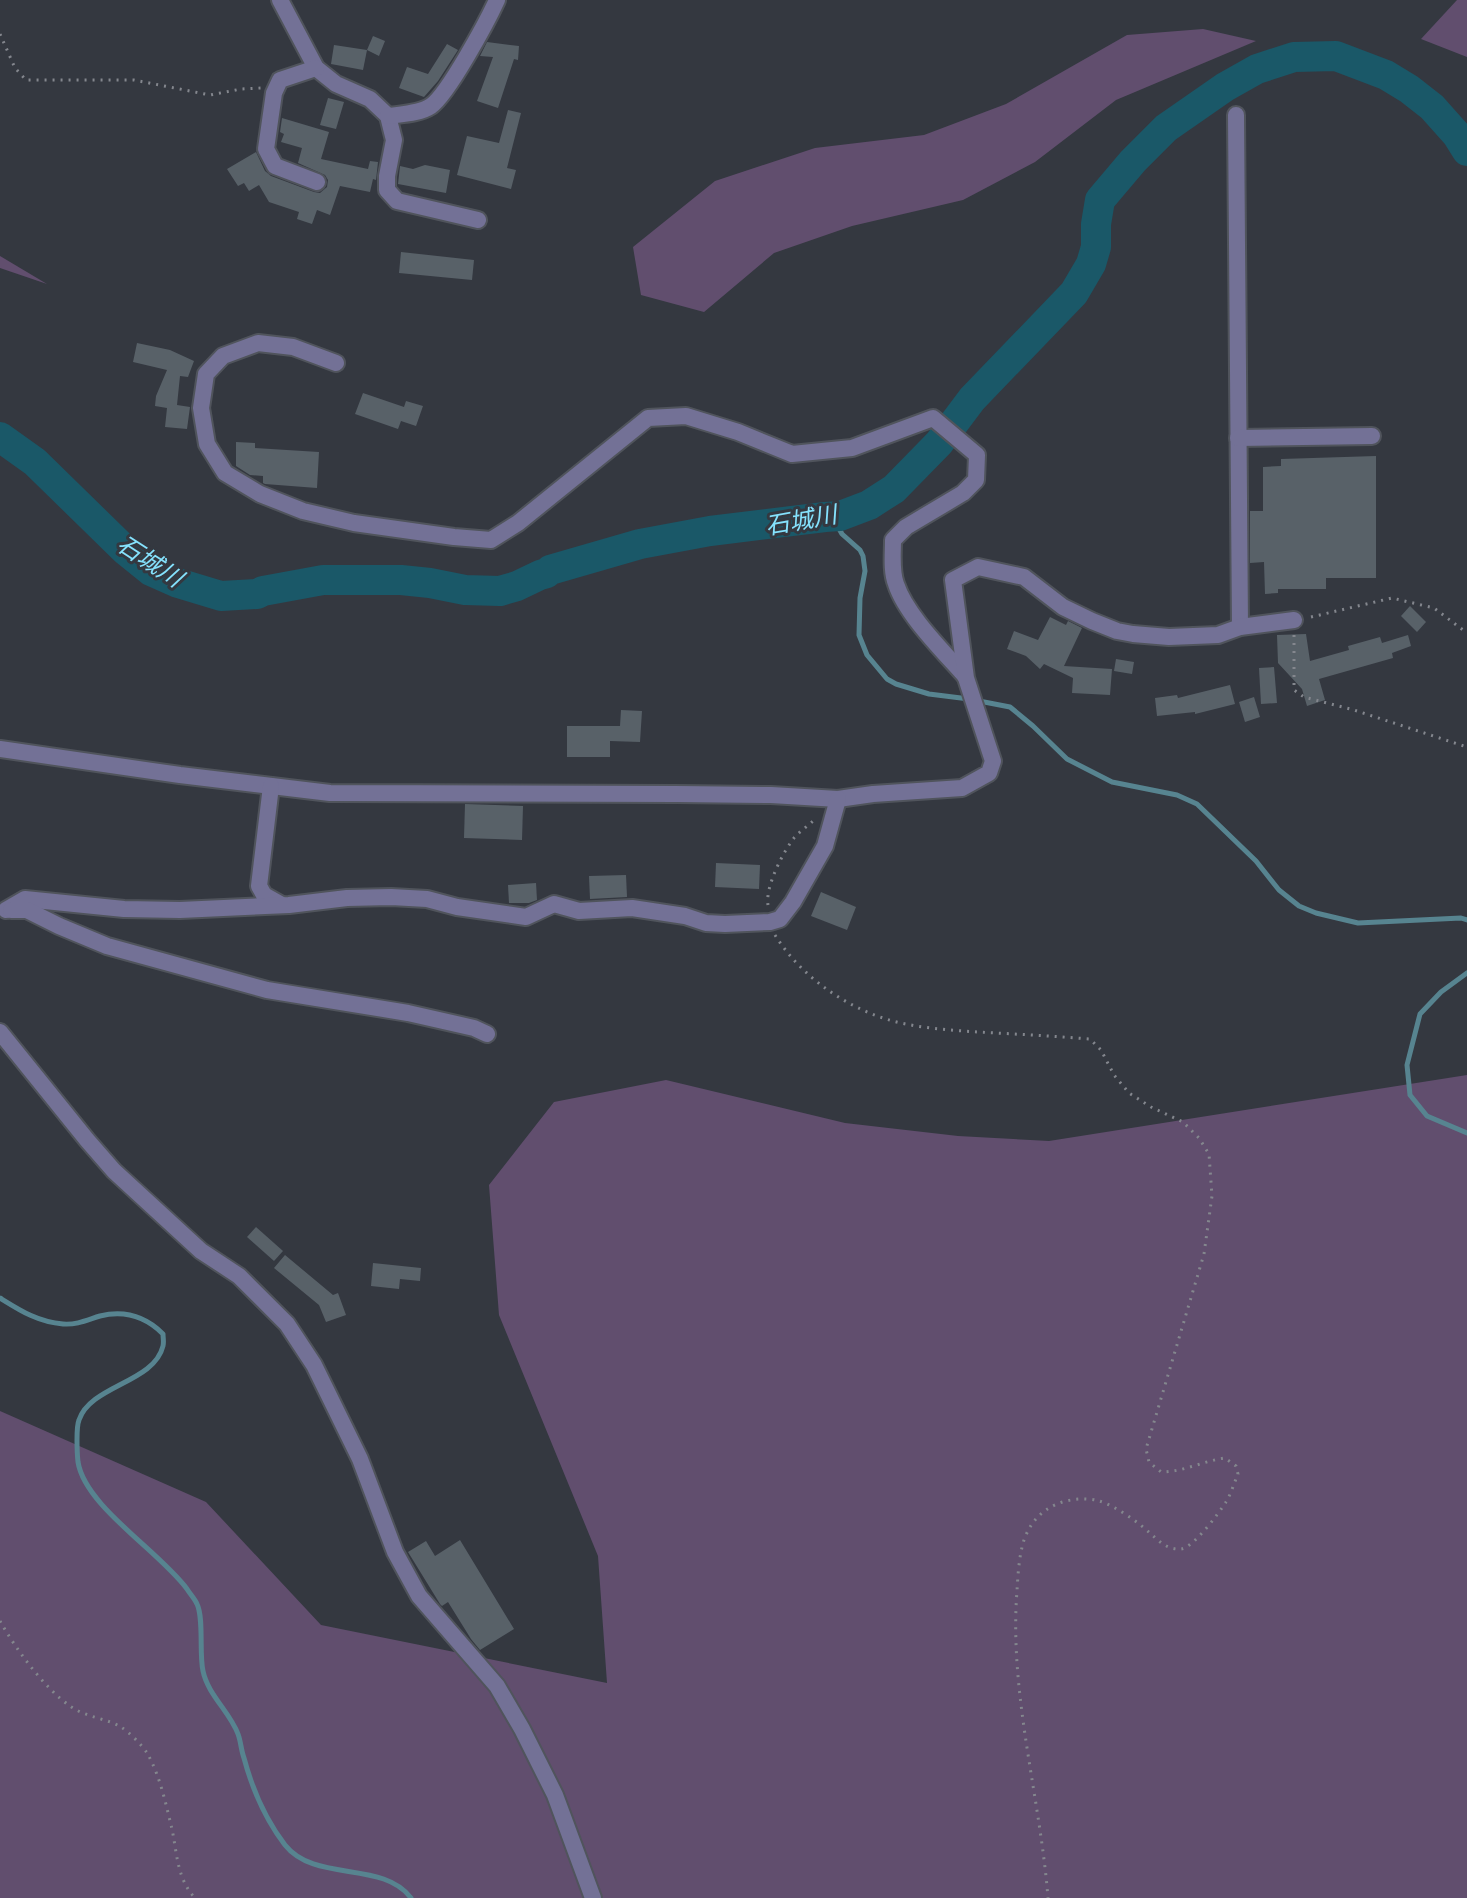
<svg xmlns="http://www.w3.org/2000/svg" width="1467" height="1898" font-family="Lora,'Noto Sans JP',serif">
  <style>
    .green { fill: #614e6e }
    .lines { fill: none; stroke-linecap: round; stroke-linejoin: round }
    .stream { stroke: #578490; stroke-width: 5 }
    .river { stroke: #1a5868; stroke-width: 30 }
    .building { fill: #586168 }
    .minor-casing { stroke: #50545c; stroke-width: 20 }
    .path { stroke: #84878e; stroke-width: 3; stroke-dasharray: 2 6; stroke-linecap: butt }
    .minor { stroke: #737196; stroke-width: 16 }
    .labels { text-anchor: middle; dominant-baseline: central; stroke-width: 6; stroke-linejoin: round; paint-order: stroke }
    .water-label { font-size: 24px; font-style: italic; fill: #85e2fd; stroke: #343840 }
  </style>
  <rect width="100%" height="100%" fill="#343840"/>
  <g class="green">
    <path d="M1457,0H1467V57L1421,39Z"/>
    <path d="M1203,29L1256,41L1116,100L1035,162L963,200L852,226L774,253L704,312L641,295L633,247L715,181L815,148L924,135L1006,104L1127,35Z"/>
    <path d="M0,256L47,284L0,268Z"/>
    <path d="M1467,1075V1898H0V1411L206,1502L321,1625L607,1683L598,1556L499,1315L489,1185L554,1102L666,1080L845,1123L958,1136L1049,1141Z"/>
  </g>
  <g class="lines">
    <g class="stream">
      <path d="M832,516L842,534L860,550L863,556L865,571L860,598L859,635L867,655L887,679L896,684L929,694L969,699"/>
      <path d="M979,701L1010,707L1033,726L1067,759L1112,782L1177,795L1197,804L1256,861L1279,890L1299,906L1316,913L1358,923L1461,918L1467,920"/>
      <path d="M1467,973L1441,992L1420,1014L1407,1065L1410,1095L1427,1116L1467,1133"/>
      <path d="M0,1298C21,1311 38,1322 63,1324C77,1325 87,1320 100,1316C125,1310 146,1317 163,1334C163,1338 164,1342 163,1346C154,1383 91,1385 79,1420C76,1427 77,1453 78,1462C85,1506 159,1551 187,1589C190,1594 195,1599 197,1604C204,1618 199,1654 203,1671C208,1695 230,1712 238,1734C241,1742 241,1750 244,1758C252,1788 266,1820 285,1845C315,1883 383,1860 411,1898"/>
    </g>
    <path class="river" d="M0,437L35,462L125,550L151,571L178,583L221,596L257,594L263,591L323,580H401L430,583L465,590L500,591L517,586L540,575L547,573L550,570L640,544L710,531L825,517L840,516L869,505L894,489L939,443L972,399L1074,293L1091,264L1096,247V224L1100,200L1133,161L1166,128L1225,87L1257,69L1294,57L1336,56L1386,75L1409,89L1432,107L1457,135L1467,151"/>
  </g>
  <g class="building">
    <path d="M373,36L385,41L379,56L367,50Z"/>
    <path d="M487,42L519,46L518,60L514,59L498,108L477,101L493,57L480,56Z"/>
    <path d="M447,44L458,50L438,81L424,97L399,88L407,67L428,74Z"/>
    <path d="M334,45L367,50L363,70L331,64Z"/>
    <path d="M328,98L344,102L336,129L320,125Z"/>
    <path d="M508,110L521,113L507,168L516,170L511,189L457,175L467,136L499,143Z"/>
    <path d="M282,118L329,132L321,159L368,169L370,161L378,162L376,180L373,179L370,192L340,186L330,215L317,210L312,224L297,219L299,212L269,202L259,185L249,191L244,183L238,186L227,169L256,152L265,171L271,176L314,192L320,193L327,187L328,180L325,175L298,163L302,148L281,142L284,134L280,132Z"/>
    <path d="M425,165L450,170L446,193L398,184L400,166L413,169Z"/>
    <path d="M401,252L474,260L472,280L399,273Z"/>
    <path d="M137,343L170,350L194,361L188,377L180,376L177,405L190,407L187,429L165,427L167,408L155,406L156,396L167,370L133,362Z"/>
    <path d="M363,393L404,407L406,401L423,406L416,426L401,421L398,429L355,414Z"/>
    <path d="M236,442L255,443V448L319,452L317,488L265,484L263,483V476L250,475L236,466Z"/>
    <path d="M1376,456V578H1326V589H1278V593L1265,594L1264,562L1250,563V511H1263V467L1281,466V459Z"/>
    <path d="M1410,606L1426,622L1417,632L1401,616Z"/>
    <path d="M1050,617L1066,625L1068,621L1082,628L1064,666L1112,669L1110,695L1072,693L1073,678L1044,664L1040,669L1026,656L1007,649L1014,631L1038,640Z"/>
    <path d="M1306,634L1310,661L1349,650L1348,646L1380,637L1382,643L1408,635L1411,646L1392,653L1393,658L1319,679L1325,700L1307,706L1302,689L1278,663L1277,635Z"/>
    <path d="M1116,659L1134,662L1132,674L1114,671Z"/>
    <path d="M1274,667L1277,703L1261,704L1259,668Z"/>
    <path d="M1230,685L1235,704L1195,714V712L1157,716L1155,698L1177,695L1178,698Z"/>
    <path d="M1254,697L1260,717L1245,722L1239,702Z"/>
    <path d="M621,710L642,711L640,742L610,741V757H567V726H620Z"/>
    <path d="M465,804L523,806L522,840L464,838Z"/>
    <path d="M716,863L760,865L759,889L715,887Z"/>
    <path d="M626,875L627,897L590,899L589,876Z"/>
    <path d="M536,883L537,900L529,903H509L508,885Z"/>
    <path d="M821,892L856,907L847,930L811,916Z"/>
    <path d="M256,1227L283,1251L274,1261L247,1237Z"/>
    <path d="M285,1255L333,1295L338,1293L346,1315L326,1322L319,1305L274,1268Z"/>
    <path d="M373,1263L421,1268L420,1281L400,1279L399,1289L371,1286Z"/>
    <path d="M460,1540L514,1629L480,1650L471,1639L448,1602L442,1606L440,1604L408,1552L426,1541L435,1556Z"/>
  </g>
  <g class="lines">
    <g class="minor-casing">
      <g id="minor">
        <path d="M280,0L316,68L336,84L370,99L388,116L394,140L387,176V190L397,201L478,220"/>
        <path d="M316,68L280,80L274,93L266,149L275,166L317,182"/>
        <path d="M1236,115L1240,627"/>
        <path d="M388,116C401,114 419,114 431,106C448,94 487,22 497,0"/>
        <path d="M336,363L293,347L258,343L223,356L206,374L201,408L207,444L225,473L260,494L303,511L354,523L454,537L491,540L518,523L648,418L686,416L738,432L792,454L852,448L933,418L977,455L976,480L963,493L906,527L893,540C893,554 891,571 896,584C906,615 944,652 965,676"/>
        <path d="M1238,438L1372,436"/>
        <path d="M0,749L180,775L330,793L677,794L771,795L838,799L873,794L962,788L989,773L993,761L966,678L953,580L978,567L1024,577L1063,607L1092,621L1117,631L1133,634L1169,637L1218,635L1240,627L1294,620"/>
        <path d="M271,786L259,886L264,895L280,904"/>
        <path d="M6,910L25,899L124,909L180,910L289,905L347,898L391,897L427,899L457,907L526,917L554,904L579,911L632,908L685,916L706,923L725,924L770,922L780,919L793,902L825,846L838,799"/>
        <path d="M11,910H27L59,926L107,946L267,990L408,1013L474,1028L487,1034"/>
        <path d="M0,1032L87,1140L114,1171L201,1251L239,1276L287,1324L314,1365L360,1459L395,1552L419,1596L497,1686L522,1729L555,1795L593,1898"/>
      </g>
    </g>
    <g class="path">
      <path d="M0,34L15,68L26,80H134L210,95L241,89L261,88"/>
      <path d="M1311,617L1392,598L1434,608L1467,633"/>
      <path d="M1294,635V690L1304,697L1354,710L1467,747"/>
      <path d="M768,905C765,887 783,852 794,838C800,831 808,826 814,820"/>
      <path d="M775,935C800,975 842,1005 886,1019C915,1028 948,1030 978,1032C1015,1034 1052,1036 1090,1039L1101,1050L1114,1075L1129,1093L1151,1107L1183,1122L1199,1138L1209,1154L1212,1196L1204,1254L1146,1449L1149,1462L1161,1472C1183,1472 1203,1461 1225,1458L1236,1466L1238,1474C1234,1483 1231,1494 1226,1502C1219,1513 1193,1548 1181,1549C1167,1550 1159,1541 1150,1533C1138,1522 1114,1505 1099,1501C1086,1497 1069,1499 1057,1504C1041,1511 1032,1521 1025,1537C1019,1554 1018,1574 1017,1591C1009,1693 1040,1796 1048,1898"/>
      <path d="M0,1621C15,1648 45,1689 70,1706C87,1718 106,1718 121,1727C129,1732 142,1745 147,1753C160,1775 166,1805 172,1829C177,1853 177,1879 195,1898"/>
    </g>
    <use href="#minor" class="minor"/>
  </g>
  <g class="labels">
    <g class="water-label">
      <text transform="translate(801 520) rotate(-10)">石城川</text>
      <text transform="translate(150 561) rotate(33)">石城川</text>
    </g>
  </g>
</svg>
